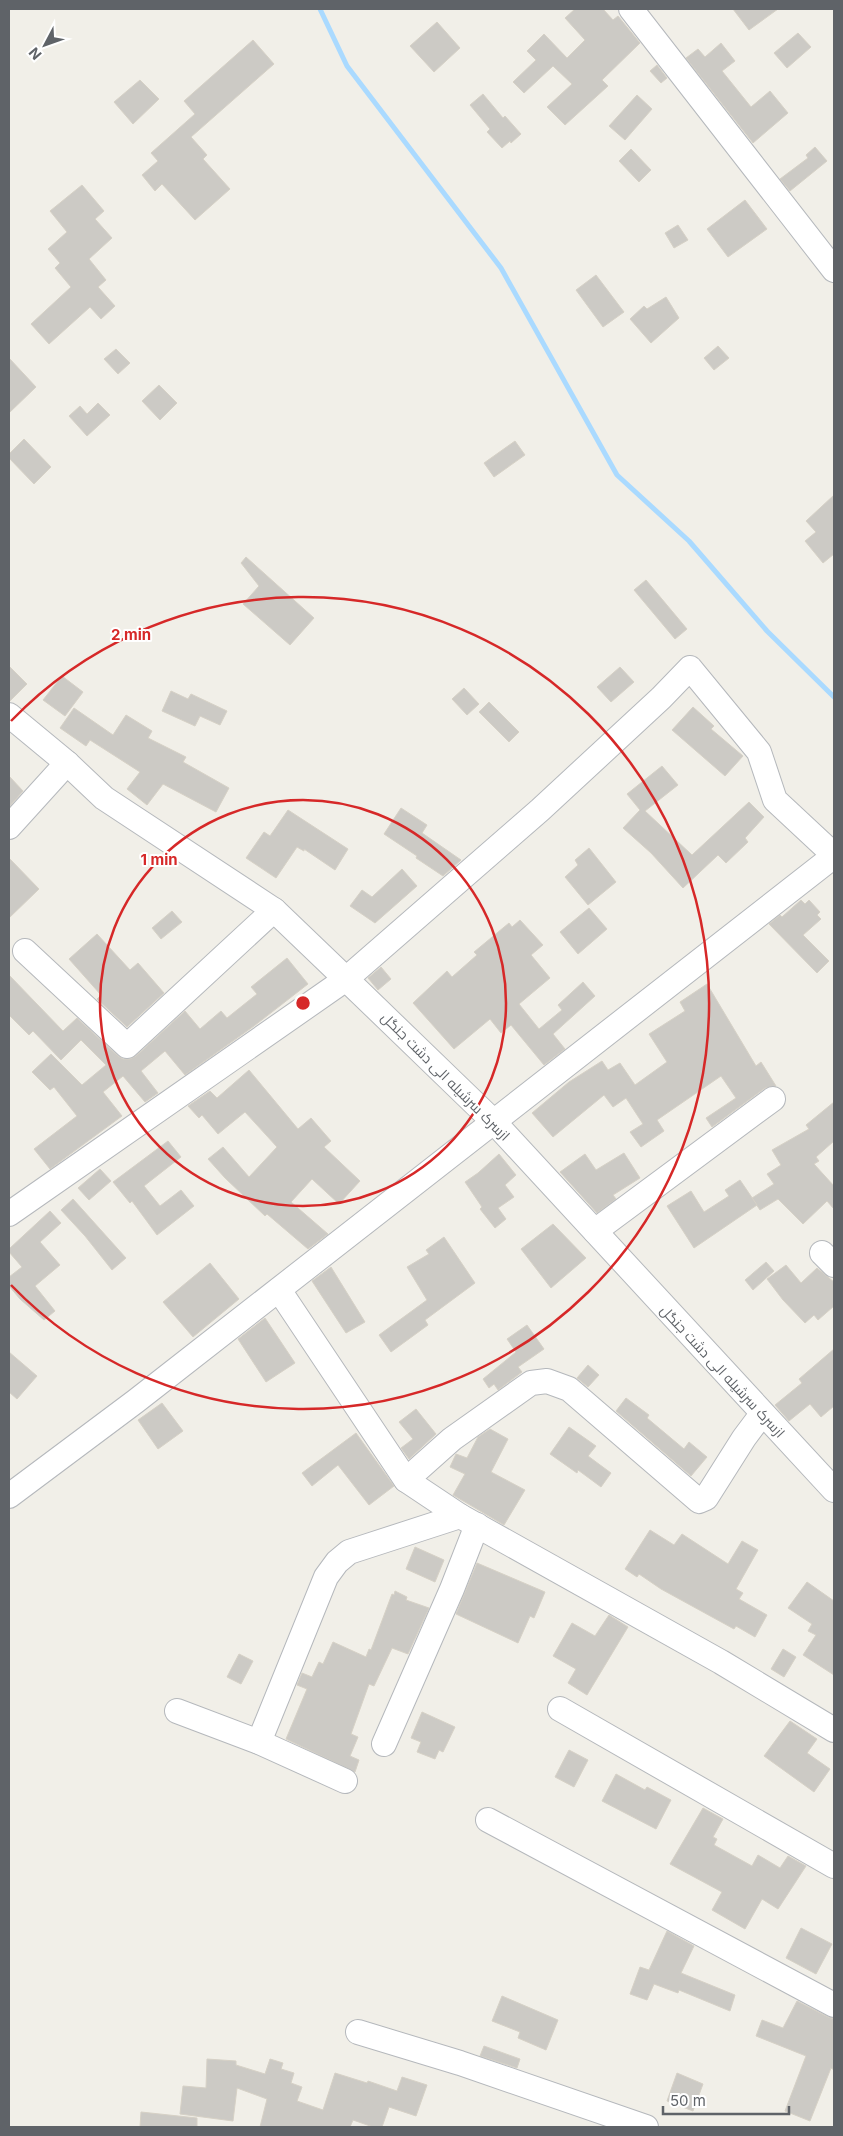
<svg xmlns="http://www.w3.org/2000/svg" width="843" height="2136" font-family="Inter,Cairo,sans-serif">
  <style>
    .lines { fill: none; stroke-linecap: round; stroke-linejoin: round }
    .stream { stroke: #aadaff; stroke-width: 5 }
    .building { fill: #cccac5; stroke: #d6d1c6 }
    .minor-casing { stroke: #b5b8bc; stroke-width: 26 }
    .minor { stroke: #fff; stroke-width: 24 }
    .ring { fill: none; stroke: #d62828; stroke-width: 2.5 }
    .labels { text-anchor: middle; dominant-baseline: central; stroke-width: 4; stroke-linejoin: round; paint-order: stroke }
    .street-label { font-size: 14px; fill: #5f6368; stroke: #fff }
    .centre { fill: #d62828; stroke: #fff; stroke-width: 2.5 }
    .ring-label { font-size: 15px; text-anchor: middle; font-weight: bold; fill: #d62828; stroke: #fff; stroke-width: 4; stroke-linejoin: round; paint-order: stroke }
  </style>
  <rect width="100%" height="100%" fill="#f1efe8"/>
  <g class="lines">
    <path class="stream" d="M320,9L347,66L501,268L617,475L689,541L767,631L834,697"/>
  </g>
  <g class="building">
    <path d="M575,9H603L613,20L618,16L640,43L602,80L608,86L565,125L547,107L572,84L553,66L524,93L513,82L536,60L527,51L544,34L567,58L585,40L565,18Z"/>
    <path d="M733,9H778L749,30Z"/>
    <path d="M437,22L460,48L434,72L410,46Z"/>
    <path d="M798,33L811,47L787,68L774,53Z"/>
    <path d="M253,40L274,64L191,137L207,155L203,159L230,189L195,220L162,184L155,191L142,175L158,161L151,153L195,114L184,101Z"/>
    <path d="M721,43L735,61L722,71L751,107L770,91L788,113L753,143L686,58L698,49L705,57Z"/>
    <path d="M657,65L667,78L661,83L650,71Z"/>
    <path d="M140,80L159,99L133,124L114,102Z"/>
    <path d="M483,94L503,118L505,116L521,134L511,143L510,141L502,148L487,132L490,129L470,105Z"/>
    <path d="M637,95L652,109L625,140L609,126Z"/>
    <path d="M815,147L827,161L790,191L780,179L808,158L806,155Z"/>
    <path d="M631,149L651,170L639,182L619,161Z"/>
    <path d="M82,185L104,211L95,219L112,238L89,259L106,280L98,287L115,306L101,319L90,307L49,344L31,324L71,287L55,268L60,263L48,249L67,232L50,211Z"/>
    <path d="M745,200L767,229L728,257L707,229Z"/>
    <path d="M678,225L688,240L674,248L665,233Z"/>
    <path d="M596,275L624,312L603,327L576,290Z"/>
    <path d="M666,297L679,318L651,343L630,319L644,306L647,309Z"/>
    <path d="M718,346L729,358L714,370L704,358Z"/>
    <path d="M116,349L130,363L118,374L104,359Z"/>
    <path d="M9,358L36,387L9,413Z"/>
    <path d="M159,385L177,403L160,420L142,401Z"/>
    <path d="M98,403L110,415L87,436L69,416L80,406L87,414Z"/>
    <path d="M24,439L51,467L34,484L9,458V454Z"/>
    <path d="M515,441L525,455L494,477L484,463Z"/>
    <path d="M834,495V554L823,563L805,541L816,532L806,521Z"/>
    <path d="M246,557L314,618L290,645L243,604L259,586L241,563Z"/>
    <path d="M646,580L687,629L675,639L634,590Z"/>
    <path d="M9,666L27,684L9,702Z"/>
    <path d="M620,667L634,682L611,702L597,687Z"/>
    <path d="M62,676L83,692L65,716L43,700Z"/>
    <path d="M464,688L479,704L467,715L452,699Z"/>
    <path d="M171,691L188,699L191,694L227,711L220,725L200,716L195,726L162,711Z"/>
    <path d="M489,702L519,732L509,742L479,712Z"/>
    <path d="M693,707L714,726L711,729L743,756L725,776L672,730Z"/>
    <path d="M74,708L113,735L126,715L152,731L148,738L186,757L183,762L229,788L216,812L163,784L147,805L127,789L140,772L90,740L86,746L60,728Z"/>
    <path d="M662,766L678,785L645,811L692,855L749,802L764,817L745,838L748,842L726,863L718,855L683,888L651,853L623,828L640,810L627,794Z"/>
    <path d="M9,776L23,791L9,807Z"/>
    <path d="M401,808L427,825L422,833L461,860L443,876L416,858L417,856L384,834Z"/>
    <path d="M288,810L348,849L335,870L304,849V851L297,847L276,878L246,858L264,832L270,836Z"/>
    <path d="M589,848L616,882L588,905L565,877L578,865L575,860Z"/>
    <path d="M9,858L39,889L9,918Z"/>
    <path d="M402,869L417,886L375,923L350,906L362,890L372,897Z"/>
    <path d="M801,900L805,904L809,900L820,912L817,915L821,919L803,935L829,961L817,973L769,924L780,915L782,917Z"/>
    <path d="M589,908L607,929L578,954L560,932Z"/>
    <path d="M172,911L182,922L161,939L152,928Z"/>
    <path d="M520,920L543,945L531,955L550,978L519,1004L539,1029L562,1010L558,1005L583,982L595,996L553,1034L565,1049L544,1065L511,1025L501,1033L490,1019L454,1049L413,1003L447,971L452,977L477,955L474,952L509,923L512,927Z"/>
    <path d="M97,934L130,970L138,963L164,993L127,1027L97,999L101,995L69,959Z"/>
    <path d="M287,958L308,984L254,1026L185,1075L165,1051L141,1071L158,1093L145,1102L123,1076L103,1092L122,1116L50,1169L34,1149L77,1116L54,1087L50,1090L32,1072L51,1054L82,1085L106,1065L81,1040L61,1060L33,1031L29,1035L9,1015V975L63,1031L77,1018L118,1056L123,1059H130L136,1056L185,1011L200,1029L221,1011L227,1018L257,994L251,987Z"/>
    <path d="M381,967L391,979L378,990L368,978Z"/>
    <path d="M707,984L756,1066L761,1062L776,1086L765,1088L712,1127L706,1118L736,1098L721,1076L657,1120L664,1131L641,1147L630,1132L643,1124L626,1098L613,1107L604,1095L553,1137L532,1113L569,1082L602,1061L608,1070L620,1063L635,1085L667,1062L649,1034L685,1011L680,1002Z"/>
    <path d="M249,1070L298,1129L311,1118L331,1141L324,1147L360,1181L339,1204L312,1179L291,1202L328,1234L308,1249L267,1214L265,1216L225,1178L208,1159L223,1147L249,1177L277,1147L245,1112L218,1134L202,1115L199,1118L188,1106L210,1091L217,1098Z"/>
    <path d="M834,1102V1141L816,1157L819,1161L814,1164L834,1186V1209L827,1201L803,1224L778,1199L760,1210L752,1198L774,1184L767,1174L781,1165L772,1150L809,1129L806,1125Z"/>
    <path d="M168,1141L181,1157L144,1186L160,1206L181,1190L194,1206L157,1235L132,1201L130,1203L113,1182Z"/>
    <path d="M624,1153L640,1178L613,1195L616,1199L597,1213L560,1172L585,1154L596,1170Z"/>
    <path d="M499,1154L516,1175L505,1185L514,1197L498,1208L506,1219L495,1228L480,1209L482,1207L465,1182L478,1173Z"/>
    <path d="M100,1169L111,1181L89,1200L78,1188Z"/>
    <path d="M740,1180L757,1205L694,1248L667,1206L691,1191L704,1212L729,1196L725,1190Z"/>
    <path d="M73,1199L126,1258L112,1270L85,1236L61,1210Z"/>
    <path d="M50,1211L61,1223L40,1242L60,1265L35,1286L55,1311L44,1320L20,1299L9,1286V1277L22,1267L9,1252V1249Z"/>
    <path d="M553,1224L586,1258L551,1288L521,1249Z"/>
    <path d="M444,1237L475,1283L425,1320L428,1325L391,1352L379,1335L427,1300L407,1267L429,1254L426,1250Z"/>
    <path d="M766,1262L774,1271L753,1290L745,1280Z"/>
    <path d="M210,1263L239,1299L193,1337L163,1302Z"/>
    <path d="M786,1265L801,1283L817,1268L834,1282V1306L818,1320L814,1315L805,1323L783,1300L767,1279Z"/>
    <path d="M331,1267L365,1322L346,1333L312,1281Z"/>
    <path d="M265,1318L295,1363L266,1382L238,1339Z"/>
    <path d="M527,1325L544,1349L518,1367L522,1372L498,1390L494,1384L489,1388L483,1379L516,1352L507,1339Z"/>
    <path d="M834,1349V1406L821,1417L810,1404L789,1421L775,1405L802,1383L799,1379Z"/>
    <path d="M9,1352L37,1376L17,1399L9,1392Z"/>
    <path d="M588,1365L599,1375L588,1387L577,1378Z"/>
    <path d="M626,1398L649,1415L647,1418L684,1449L689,1442L707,1457L691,1476L616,1411Z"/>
    <path d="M162,1403L183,1431L158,1449L138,1420Z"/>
    <path d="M416,1409L436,1434L409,1459L401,1448L413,1439L399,1422Z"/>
    <path d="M569,1427L596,1446L588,1456L611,1473L601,1487L578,1470L577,1473L550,1454Z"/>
    <path d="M490,1429L508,1439L491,1472L525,1490L504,1525L453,1495L465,1474L450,1467L456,1454L467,1458L478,1437Z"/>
    <path d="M356,1433L394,1486L369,1505L338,1465L312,1486L302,1473Z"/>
    <path d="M650,1530L674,1545L682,1534L728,1564L742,1541L758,1550L736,1589L743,1593L739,1599L767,1615L755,1637L736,1626L734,1629L661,1589L639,1574L637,1577L625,1569Z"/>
    <path d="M415,1547L444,1560L435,1582L406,1569Z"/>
    <path d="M477,1563L545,1592L534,1618L530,1616L518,1643L456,1614Z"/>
    <path d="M807,1582L834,1601V1675L803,1655L816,1635L808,1631L812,1624L788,1608Z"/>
    <path d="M395,1591L407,1597L406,1600L429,1608L408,1654L392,1648L374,1686L369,1684L351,1734L358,1737L350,1756L359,1760L355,1772L286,1739L307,1689L297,1685L302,1673L312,1677L319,1662L323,1664L333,1642L366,1657L369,1649L371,1650L392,1594L394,1595Z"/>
    <path d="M609,1615L628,1627L587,1695L568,1683L576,1669L553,1656L572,1623L595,1636Z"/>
    <path d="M783,1649L796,1657L784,1677L771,1669Z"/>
    <path d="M239,1654L253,1661L241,1684L227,1677Z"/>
    <path d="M422,1712L455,1727L443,1752L439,1750L435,1759L417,1752L421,1742L411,1738Z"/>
    <path d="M790,1721L817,1739L807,1753L830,1769L814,1792L764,1756Z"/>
    <path d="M569,1750L588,1760L574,1787L555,1777Z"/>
    <path d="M616,1774L645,1790L647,1787L671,1800L656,1829L602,1801Z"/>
    <path d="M703,1808L723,1819L713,1837L717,1839L714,1845L752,1866L758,1855L780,1868L788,1856L806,1866L778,1909L762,1899L745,1929L712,1910L722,1892L670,1864Z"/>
    <path d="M801,1928L832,1944L816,1974L786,1958Z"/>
    <path d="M667,1931L694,1946L681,1973L735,1995L730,2011L679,1990L678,1993L654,1984L647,2000L630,1994L640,1967L649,1970Z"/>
    <path d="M502,1996L558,2020L546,2050L518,2038L520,2032L492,2021Z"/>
    <path d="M797,2001L828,2017L834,2019V2070L831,2068L810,2121L785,2111L806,2056L756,2036L762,2020L783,2028Z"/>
    <path d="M484,2046L520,2059L517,2068L480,2056Z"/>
    <path d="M207,2059L236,2061V2065L265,2074L270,2059L283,2063L281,2069L294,2073L291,2083L302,2087L297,2101L323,2110L335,2073L367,2083L368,2081L397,2091L402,2077L427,2085L416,2116L389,2107L382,2127H373L353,2120L350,2127H260L267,2099L237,2088L233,2121L180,2114L183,2086L206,2088Z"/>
    <path d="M677,2073L703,2084L693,2111L667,2101Z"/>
    <path d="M141,2112L197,2118V2127H140Z"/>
  </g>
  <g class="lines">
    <g class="minor-casing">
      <g id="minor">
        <path d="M631,9L834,270"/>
        <path d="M9,715L67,763L104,798L274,910L346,979L494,1122L834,1490"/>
        <path d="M9,827L67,763"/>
        <path d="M25,951L127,1046L274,910"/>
        <path d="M9,1214L346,979L540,810L661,698L690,668L759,752L775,800L834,855"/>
        <path d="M595,1231L773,1099"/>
        <path d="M822,1253L834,1265"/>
        <path d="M279,1290L406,1480L460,1516L721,1662L834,1730"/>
        <path d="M406,1480L452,1439L531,1383L547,1381L569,1389L699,1501L706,1498L744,1438L762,1414"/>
        <path d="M9,1496L136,1401L834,856"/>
        <path d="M560,1709L834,1866"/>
        <path d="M177,1711L259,1742L345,1781"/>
        <path d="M259,1742L326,1577L337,1562L349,1552L460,1516"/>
        <path d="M384,1744L452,1589L477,1525"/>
        <path d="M488,1820L834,2005"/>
        <path d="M358,2032L460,2063L646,2127"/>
      </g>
    </g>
    <use href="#minor" class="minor"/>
  </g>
  <g class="ring">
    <circle cx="303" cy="1003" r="203"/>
    <path d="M11 721A406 406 0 1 1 11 1285"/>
  </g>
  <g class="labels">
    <g class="street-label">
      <text transform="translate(446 1076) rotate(45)">ازسرک سرشیله الی دشت جنگل</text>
      <text transform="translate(723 1371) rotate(47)">ازسرک سرشیله الی دشت جنگل</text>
    </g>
  </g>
  <circle cx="303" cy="1003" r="8" class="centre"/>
  <g class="ring-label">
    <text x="131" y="640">2 min</text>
    <text x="159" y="865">1 min</text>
  </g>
  <rect width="843" height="2136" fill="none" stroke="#5f6368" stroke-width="20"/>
  <g transform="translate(45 45) rotate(229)" stroke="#ffffff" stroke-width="4" paint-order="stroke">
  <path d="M0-4L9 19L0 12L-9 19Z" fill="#5f6368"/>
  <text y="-8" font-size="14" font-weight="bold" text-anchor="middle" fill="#5f6368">N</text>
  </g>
  <path d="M663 2106v8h126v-8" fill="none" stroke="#5f6368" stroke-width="2.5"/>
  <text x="670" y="2106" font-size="15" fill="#5f6368" stroke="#ffffff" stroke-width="4" paint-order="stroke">50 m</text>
</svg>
